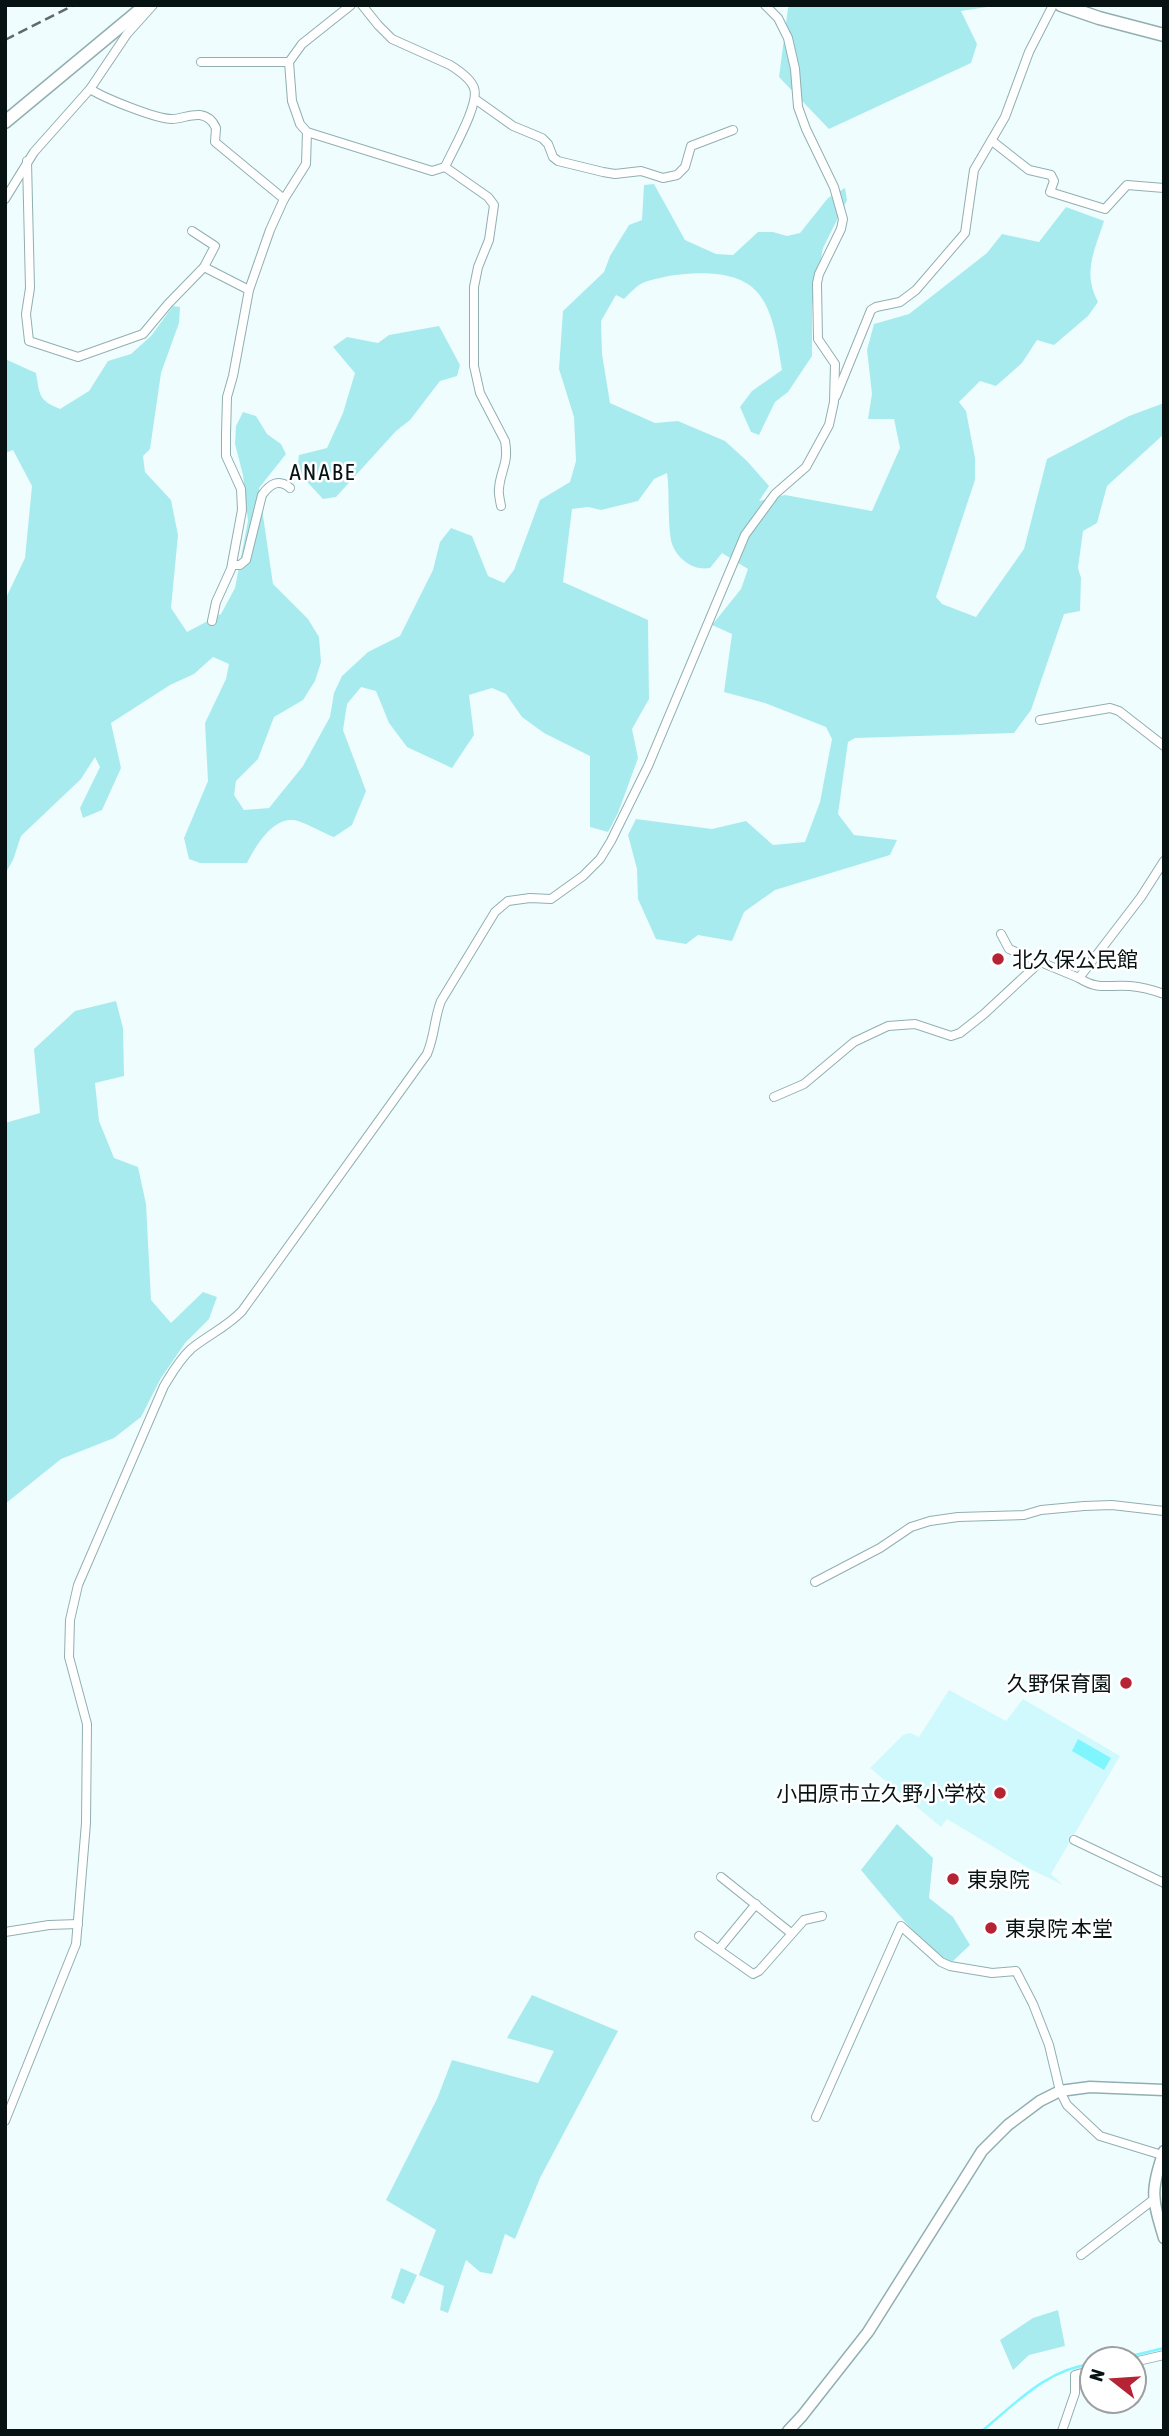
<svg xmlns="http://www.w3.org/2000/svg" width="1169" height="2436" font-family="'Asap Condensed','Noto Sans JP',sans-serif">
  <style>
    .built { fill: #cff9fc }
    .green { fill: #a8ebef }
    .water { fill: #7ff6fe }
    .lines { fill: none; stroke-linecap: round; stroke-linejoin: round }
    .stream { stroke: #7ff6fe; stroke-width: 2.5 }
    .minor-casing { stroke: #91afb1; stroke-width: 10 }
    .tertiary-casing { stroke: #91afb1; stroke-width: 13 }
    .primary-casing { stroke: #91afb1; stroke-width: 15 }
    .minor { stroke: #fff; stroke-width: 8 }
    .tertiary { stroke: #fff; stroke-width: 10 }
    .primary { stroke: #fff; stroke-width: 12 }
    .rail { stroke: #5f6a6b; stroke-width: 2.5; stroke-dasharray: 10 5; stroke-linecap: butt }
    .poi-dot { fill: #b52334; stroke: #fff; stroke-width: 2.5 }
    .labels { text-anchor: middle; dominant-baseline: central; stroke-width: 5; stroke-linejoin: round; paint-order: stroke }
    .poi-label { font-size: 21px; fill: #071213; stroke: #fff; text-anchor: start }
    .neighbourhood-label { font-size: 23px; letter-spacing: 2px; fill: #071213; stroke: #fff }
  </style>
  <rect width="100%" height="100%" fill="#f0fdfe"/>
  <path class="built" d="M949,1690L1006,1721L1023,1699L1120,1756L1051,1874L1063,1885L1030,1869L947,1819L941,1827L870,1768L903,1735L910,1733L919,1737Z"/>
  <g class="green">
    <path d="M792,5H1000L961,11L977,44L971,63L829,129L779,77L788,8Z"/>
    <path d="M654,184L685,240L716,254L733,255L758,232H773L787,236L800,233L828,198L845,188L847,200L823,248L812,306V356L788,392L775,402L759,435L751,432L740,407L752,391L782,370C778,346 774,312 758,293C736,265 674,272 645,282C637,285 630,293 624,299L616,295L601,321L602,354L610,403L655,423L678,421L725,441L747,461L769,486L759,501L785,495L872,511L900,448L894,419H868L872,394L867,350L874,324L909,314L987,253L1002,234L1039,242L1066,207L1104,221C1095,250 1082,272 1098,302L1088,316L1054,345L1037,340L1022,363L996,386L980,381L959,402L966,411L975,458V480L936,597L942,604L976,617L1024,549L1047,459L1129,416L1164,403V434L1107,486L1097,523L1083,531L1078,568L1081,578L1080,611L1064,614L1031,710L1014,733L855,738L848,742L838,814L854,835L897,840L890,855L775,890L744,912L732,941L698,935L686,944L656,939L638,899L637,869L628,835L636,819L712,829L746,821L773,845L805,842L820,802L832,739L826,727L765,703L724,692L732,634L712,625L741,589L748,569L722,553L710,568C694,571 678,560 672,544C667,527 670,492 667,473L654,479L638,501L601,510L588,507L572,509L563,582L648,620L649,699L632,729L638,758L618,813L608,832L590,827V756L544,733L522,717L506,694L492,688L469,695L474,735L452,768L407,747L389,723L376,691L361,687L347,704L343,730L366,791L352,825L334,837C323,833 303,821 293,820C272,818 255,847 247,863H200L189,859L184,838L208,781L205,723L226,679L229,664L213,657L194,674L170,685L111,723L121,768L102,810L83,818L80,808L100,767L95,757L81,779L21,836L13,860L5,874V600L25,558L32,486L13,450L5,453V359L36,373C40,395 38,400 60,409L89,391L108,361L131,354L151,336L173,306L180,307L179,323L161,373L150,449L143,456L145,472L171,500L178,535L171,608L187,632L221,614L235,588L248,521L243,475L235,444L236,426L243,412L256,416L267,434L281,444L286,454L259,488L273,584L308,619L319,637L321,662L315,681L303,700L274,717L258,759L236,781L234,795L244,810L269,808L303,766L330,717L334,693L342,676L368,652L400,636L433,570L440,542L451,528L472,536L488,576L504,583L514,570L540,500L570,482L576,461L574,417L559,369L563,311L604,272L610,256L629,225L642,220L644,185Z"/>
    <path d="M439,326L460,365L457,376L440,381L410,420L396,431L336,497L323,499L297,471L299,455L327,448L343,413L355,373L333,347L347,337L378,343L389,335Z"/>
    <path d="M116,1001L123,1028L124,1076L95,1083L99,1121L114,1158L138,1167L146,1204L151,1300L171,1323L203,1292L217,1297L209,1319L185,1343L161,1378L141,1417L114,1438L61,1459L5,1504V1123L40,1113L34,1049L75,1011Z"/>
    <path d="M897,1824L933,1858L929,1898L953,1917L970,1945L952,1962C928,1954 880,1892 861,1870Z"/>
    <path d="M532,1995L618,2031L540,2178L515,2239L505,2234L492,2274L480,2272L466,2260L448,2313L440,2310L444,2286L419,2275L436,2230L386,2200L437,2099L452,2060L538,2083L554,2051L507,2038Z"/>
    <path d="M401,2268L417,2275L404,2304L391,2298Z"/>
    <path d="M1058,2310L1065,2346L1029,2355L1013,2370L1000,2340L1033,2318Z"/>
  </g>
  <path class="water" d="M1078,1739L1111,1758L1104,1770L1072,1751Z"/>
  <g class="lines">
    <g class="stream">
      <path d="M1119,2359L1164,2348"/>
      <path d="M982,2431C1016,2403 1047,2369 1092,2364"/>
    </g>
    <g class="minor-casing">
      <g id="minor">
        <path d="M201,62H289"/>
        <path d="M90,89C104,98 156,119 172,119C181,119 190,114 200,115C207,116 213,121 216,128L215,142L284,199"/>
        <path d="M475,99L513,126L542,138L548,144L553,157L558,161L603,172L615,174L641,171L663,178L677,175L685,167L691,146L733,130"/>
        <path d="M307,132L432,171L445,167C452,151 480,104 474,88C471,79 458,70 450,65L392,39L378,25L362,5"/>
        <path d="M992,141L1029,170L1051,175L1054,181L1050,192L1105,209L1127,185L1164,188"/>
        <path d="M27,161L30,288L26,314L29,341L78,357L143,334L168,304L204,267L215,246L192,231"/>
        <path d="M445,167L488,197L494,205L489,240L478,267L474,287V366L480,393L505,441C509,464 501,468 499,488C498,493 500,500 501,506"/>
        <path d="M5,199L34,152L90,89L127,34L153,5"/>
        <path d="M204,267L249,290"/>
        <path d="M836,396L871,310L876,307L900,302L916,290L965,233L974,170L1005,117L1029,52L1053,5"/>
        <path d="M232,565H240L246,560L262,495C270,484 279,478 290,488"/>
        <path d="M212,621L216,602L231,569L242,510L241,489L226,456V435L227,397L233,376L249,290L270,230L284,199L306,164L307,132L300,124L292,101L289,62L302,44L351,5"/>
        <path d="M1040,720L1110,708L1119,711L1164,746"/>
        <path d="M1164,861L1141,897L1079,978C1099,991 1109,984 1130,986C1142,987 1153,990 1164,994"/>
        <path d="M1001,934L1009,949L1079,978"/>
        <path d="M774,1097L804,1084L854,1042L888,1026L915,1024L951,1036L960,1033L984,1014L1040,962"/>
        <path d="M815,1582L880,1548L911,1527L930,1521L958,1517L1024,1515L1041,1510L1084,1506L1112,1505L1164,1511"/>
        <path d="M1074,1840L1164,1883"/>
        <path d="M721,1877L791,1933"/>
        <path d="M5,1932L49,1925L78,1924"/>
        <path d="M699,1936L753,1974L759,1971L804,1920L822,1916"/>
        <path d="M719,1949L756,1904"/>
        <path d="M816,2117L901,1926L941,1962L950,1966L992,1973L1016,1971L1033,2004L1049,2045L1060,2091L1067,2105L1100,2136L1162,2155"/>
        <path d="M5,2121L76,1944L86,1823L87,1724L69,1657L70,1620L78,1585L164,1386C172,1373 179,1360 191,1349C208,1335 227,1327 242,1311L427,1054C435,1035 434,1019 441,1001L495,912L508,901L530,898L551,899L583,876L600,859L611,841L648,766L745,535L775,494L806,467L829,425L834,402L835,364L818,339L817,283L819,274L841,229L843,219L834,187L806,129L798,107L795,69L788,38L778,18L765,5"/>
        <path d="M1081,2255L1153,2200"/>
        <path d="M1134,2362L1164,2355"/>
        <path d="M1062,2431L1075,2393V2375L1092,2370"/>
      </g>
    </g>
    <g class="tertiary-casing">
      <g id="tertiary">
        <path d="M1164,2151C1150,2191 1152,2198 1164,2238"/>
        <path d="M788,2431L802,2416L868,2332L982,2151L1008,2125L1040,2101L1060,2091L1090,2087L1164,2090"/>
      </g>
    </g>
    <g class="primary-casing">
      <g id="primary">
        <path d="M1061,5L1099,18L1164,35"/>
        <path d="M5,122L146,5"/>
      </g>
    </g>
    <use href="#minor" class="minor"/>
    <use href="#tertiary" class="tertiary"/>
    <use href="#primary" class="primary"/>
    <path class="rail" d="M5,40L74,5"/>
  </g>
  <g class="poi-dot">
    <circle cx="998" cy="959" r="7"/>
    <circle cx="1126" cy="1683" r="7"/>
    <circle cx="1000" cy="1793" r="7"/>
    <circle cx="953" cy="1879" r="7"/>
    <circle cx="991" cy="1928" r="7"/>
  </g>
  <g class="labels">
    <g class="poi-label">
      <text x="1012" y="959">北久保公民館</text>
      <text x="1112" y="1683" text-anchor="end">久野保育園</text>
      <text x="986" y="1793" text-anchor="end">小田原市立久野小学校</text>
      <text x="967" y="1879">東泉院</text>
      <text x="1005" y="1928">東泉院 本堂</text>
    </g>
    <g class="neighbourhood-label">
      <text x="323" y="472">ANABE</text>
    </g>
  </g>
  <rect width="1169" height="2436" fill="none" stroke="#071213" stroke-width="14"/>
  <g transform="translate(1113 2380) rotate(287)"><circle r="33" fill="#ffffff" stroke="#9ca0a1" stroke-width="2"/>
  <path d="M0-5L12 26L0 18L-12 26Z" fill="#b52334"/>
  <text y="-10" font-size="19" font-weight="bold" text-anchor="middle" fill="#071213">N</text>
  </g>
</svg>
